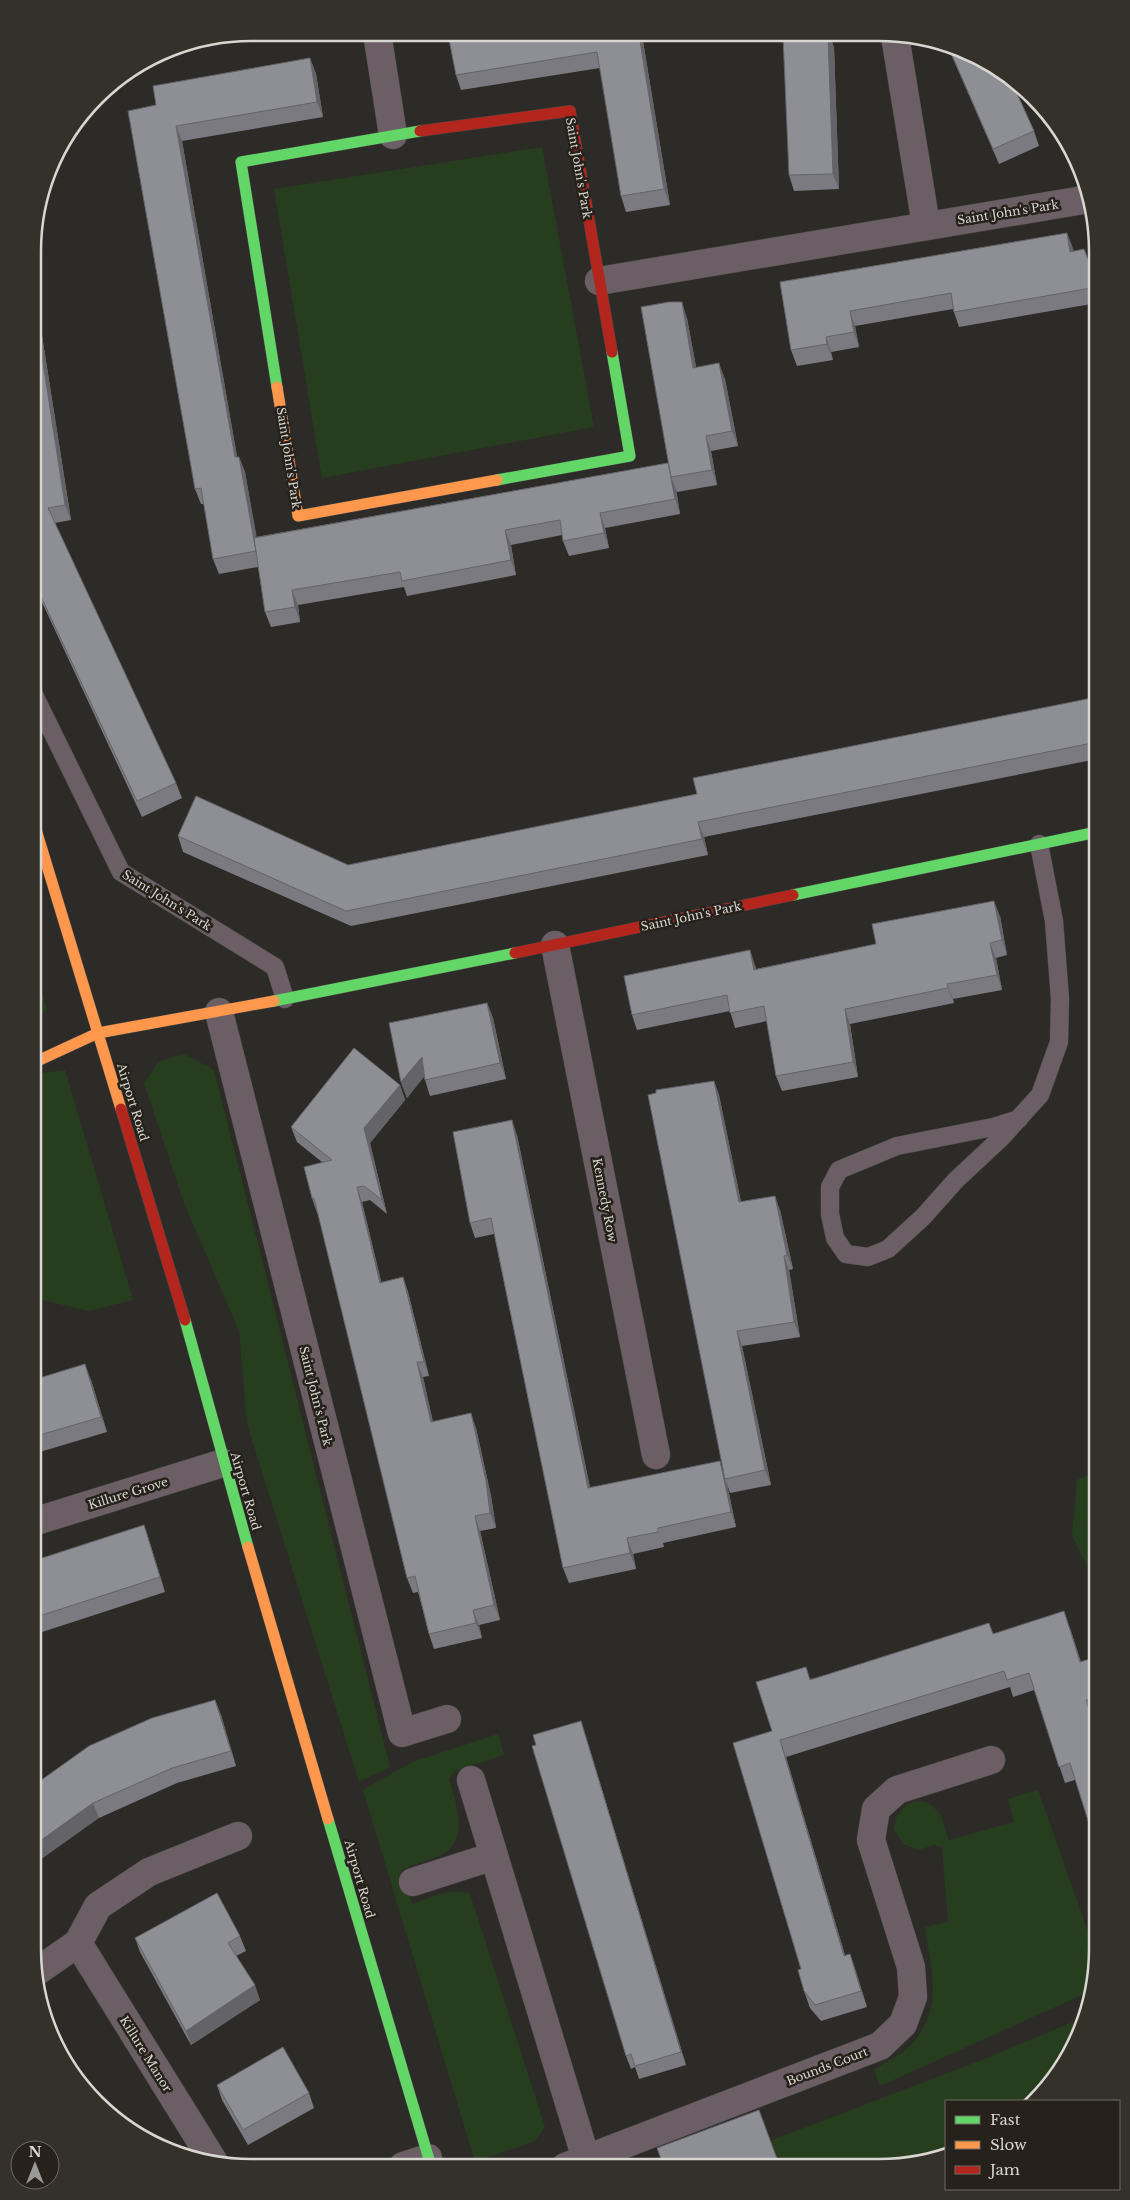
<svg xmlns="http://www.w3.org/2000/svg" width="1130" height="2200" font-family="'Libre Baskerville',serif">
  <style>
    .green { fill: #273e1e }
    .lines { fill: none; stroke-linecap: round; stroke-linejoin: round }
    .lane-casing { stroke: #484644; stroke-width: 19 }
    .street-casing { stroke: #484644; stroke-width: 29 }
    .fast-casing { stroke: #484644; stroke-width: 12 }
    .slow-casing { stroke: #484644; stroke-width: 12 }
    .jam-casing { stroke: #484644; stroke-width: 12 }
    .lane { stroke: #6b5f65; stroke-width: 18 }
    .street { stroke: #6b5f65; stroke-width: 28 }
    .fast { stroke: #63d668; stroke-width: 11 }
    .slow { stroke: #ff974d; stroke-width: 11 }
    .jam { stroke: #b3261e; stroke-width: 11 }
    .wall { fill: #7a7a80 }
    .shaded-wall { fill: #636368 }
    .building { fill: #8e8e95; stroke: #636368 }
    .labels { text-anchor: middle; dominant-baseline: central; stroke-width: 5; stroke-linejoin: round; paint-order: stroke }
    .street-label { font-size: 12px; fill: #d8d6d1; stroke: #26221b }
    .rim { fill: none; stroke: #d8d6d1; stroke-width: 2.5 }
  </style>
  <rect width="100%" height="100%" fill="#2d2b28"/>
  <g class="green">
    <path d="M542,147L594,427L322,478L274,189Z"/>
    <path d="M34,964L47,1010L33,1019Z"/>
    <path d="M184,1054L214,1070L390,1767L359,1782L247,1424L239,1331L184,1203L144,1083L159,1061Z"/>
    <path d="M65,1070L133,1300L89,1311L33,1298V1265L39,1263L33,1221V1074Z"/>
    <path d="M1097,1470V1585L1072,1536L1077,1480Z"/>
    <path d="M498,1734L504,1755L455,1771L449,1779C456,1804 471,1841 439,1856C427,1861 414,1864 402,1870L412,1904C432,1897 449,1888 470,1894L545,2127L535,2141L475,2162L363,1790L412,1762Z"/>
    <path d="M1038,1790L1094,1949L1097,1948V1964L1091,1991L880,2086L874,2070C885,2062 903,2054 912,2044C944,2006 931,1971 925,1927L948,1922L942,1847L934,1845L918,1850L903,1844L894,1829C895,1807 920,1789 937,1811C944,1818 945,1831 949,1840L1014,1822L1008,1799Z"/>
    <path d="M1085,2017L1081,2033L1052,2082L1032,2101H946V2156L879,2167H702L987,2058Z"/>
  </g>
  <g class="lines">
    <g class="lane-casing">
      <g id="lane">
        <path d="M34,695L121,872L275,967L285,999"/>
        <path d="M1019,1119L993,1127L897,1146L839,1170L830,1187V1214L835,1238L846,1254L868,1257L888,1249L923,1217L956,1180L1001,1138L1040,1095L1059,1042L1060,999L1054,921L1039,844"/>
      </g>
    </g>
    <g class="street-casing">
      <g id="street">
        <path d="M377,33L393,135"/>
        <path d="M895,36L926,225"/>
        <path d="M599,281L1089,199"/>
        <path d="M555,945L656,1455"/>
        <path d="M219,1012L402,1733L447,1719"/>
        <path d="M33,1522L223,1463"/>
        <path d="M471,1780L586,2159"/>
        <path d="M413,1882L494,1856"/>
        <path d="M78,1943L215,2164"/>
        <path d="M36,1972L78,1943L98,1906L149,1872L238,1836"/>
        <path d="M403,2166L428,2158"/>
        <path d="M565,2167L880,2046L903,2024L913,1997L911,1967L871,1840L876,1809L897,1790L991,1760"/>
      </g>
    </g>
    <g class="fast-casing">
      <g id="fast">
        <path d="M277,387L241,162L420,131"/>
        <path d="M497,480L630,456L612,352"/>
        <path d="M793,895L1097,832"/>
        <path d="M274,1001L515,953"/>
        <path d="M185,1320L248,1547"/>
        <path d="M328,1819L431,2166"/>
      </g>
    </g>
    <g class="slow-casing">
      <g id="slow">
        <path d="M277,387L298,516L497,480"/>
        <path d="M34,823L121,1109"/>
        <path d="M33,1063L98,1033L274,1001"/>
        <path d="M248,1547L328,1819"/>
      </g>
    </g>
    <g class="jam-casing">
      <g id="jam">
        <path d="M570,111L612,352"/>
        <path d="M420,131L570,111"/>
        <path d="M515,953L793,895"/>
        <path d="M121,1109L185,1320"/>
      </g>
    </g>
    <use href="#lane" class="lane"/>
    <use href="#street" class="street"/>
    <use href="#fast" class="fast"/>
    <use href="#slow" class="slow"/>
    <use href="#jam" class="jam"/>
  </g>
  <g class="wall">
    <path d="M448,34L642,35L670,205L626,212L621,196L600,68L461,90L456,75Z"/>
    <path d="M947,45L976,55L1034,131L1039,146L999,164Z"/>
    <path d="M834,47L839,189L794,191L789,175Z"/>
    <path d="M310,58L316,74L323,117L182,141L237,457H239L245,472L256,537L668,463L687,318L696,367L725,379L738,446L711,451L717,485L677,492L676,489L680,514L605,528L609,548L569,556L563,541L562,535L511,545L516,575L407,596L404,587L298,605L300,622L271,627L265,612L258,567L219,574L213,559L204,504H201L195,489L156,105Z"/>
    <path d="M1067,233L1073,251L1097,283V303L959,327L953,309L855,326L859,347L831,352L833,360L797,366L791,350L780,282Z"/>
    <path d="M34,285L71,520L55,523L176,783L182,798L142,817L34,585Z"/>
    <path d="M1097,697V759L704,837L708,855L351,926L183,852L178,836L348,865L697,794Z"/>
    <path d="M1000,916L1007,955L996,958L1002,990L953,999L954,1003L850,1024L858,1077L782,1091L776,1076L767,1021L735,1028L730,1011L637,1030L632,1015L755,965L756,969L876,944Z"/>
    <path d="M487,1003L493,1018L506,1079L430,1096L425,1080L424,1076L407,1098L401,1082Z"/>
    <path d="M714,1081L719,1095L741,1202L780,1210L793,1269L789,1270L800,1337L742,1346L771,1485L730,1493L727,1484L736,1527L663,1543L664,1547L633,1554L636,1569L569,1583L563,1568L494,1234L475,1238L470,1223L517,1135L590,1487L724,1471Z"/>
    <path d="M400,1085L405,1100L370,1143L387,1214L370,1200L362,1202L381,1282L403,1277L408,1292L429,1376L423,1377L433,1422L476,1428L491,1496L496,1528L480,1531L500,1620L479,1625L482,1638L434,1649L429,1634L418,1592L413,1593L407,1578L318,1213H317L312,1198L322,1162L297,1142L291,1127Z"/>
    <path d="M33,1380H91L107,1432L33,1454Z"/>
    <path d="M144,1525L149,1540L165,1592L33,1635V1561Z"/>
    <path d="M1070,1628L1081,1662L1097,1670V1715L1092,1717L1075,1780L1065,1783L1034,1690L1013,1697L1010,1687L786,1757L845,1955L850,1954L867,2007L821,2021L810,2008L804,1991L772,1731L810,1679L993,1633Z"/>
    <path d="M215,1700L221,1715L236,1766L177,1783L99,1818L33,1786Z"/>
    <path d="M585,1734L686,2065L639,2079L635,2067L631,2069L626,2056Z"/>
    <path d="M240,1936L246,1951L236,1956L260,2000L191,2045L140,1952L135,1938Z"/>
    <path d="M217,2085L309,2093L314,2108L248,2145L222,2100Z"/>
  </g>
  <g class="shaded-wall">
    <path d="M639,35H642L670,205L664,189Z"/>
    <path d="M828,36H830L834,47L839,189L833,174Z"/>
    <path d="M310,58L316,74L323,117L317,102Z"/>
    <path d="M176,126L182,141L240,473L235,457Z"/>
    <path d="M1067,233L1073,248L1076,267L1070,252Z"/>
    <path d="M34,285L71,520L65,505L34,305Z"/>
    <path d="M682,302L687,318L699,383L693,368Z"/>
    <path d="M850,311L855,326L859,347L854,332Z"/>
    <path d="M826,337L831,352L833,360L827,344Z"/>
    <path d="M719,363L725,379L738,446L732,431Z"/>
    <path d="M706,436L711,451L717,485L712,470Z"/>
    <path d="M239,457L245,472L262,566L256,551Z"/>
    <path d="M668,463L671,477L676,489L680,514L675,499Z"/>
    <path d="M600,513L605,528L609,548L604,533Z"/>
    <path d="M505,530L511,545L516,575L511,560Z"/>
    <path d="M292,590L298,605L300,622L295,607Z"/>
    <path d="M698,822L704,837L708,855L702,839Z"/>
    <path d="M994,901L1000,916L1007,955L1002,940Z"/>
    <path d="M990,943L996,958L1002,990L997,975Z"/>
    <path d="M750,950L755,965L760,985L754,970Z"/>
    <path d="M947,984L953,999L954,1003L948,988Z"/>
    <path d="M487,1003L493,1018L506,1079L500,1063Z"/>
    <path d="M845,1009L850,1024L858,1077L853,1062Z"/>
    <path d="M422,1057L428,1072L407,1098L401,1082Z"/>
    <path d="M714,1081L719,1095L744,1217L739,1202Z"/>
    <path d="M400,1085L405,1100L370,1143L387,1214L382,1200L364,1128Z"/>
    <path d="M512,1120L517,1135L593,1503L588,1488Z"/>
    <path d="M357,1187L362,1202L385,1297L380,1283Z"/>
    <path d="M775,1196L780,1210L793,1269L787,1255Z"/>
    <path d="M784,1256L789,1270L800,1337L794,1322Z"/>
    <path d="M403,1277L408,1292L429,1376L424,1362Z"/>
    <path d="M737,1331L742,1346L771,1485L765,1470Z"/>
    <path d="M417,1362L423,1377L436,1437L431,1422Z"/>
    <path d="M85,1364L91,1380L107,1432L101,1417Z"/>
    <path d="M471,1413L476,1428L491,1496L496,1528L490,1513Z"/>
    <path d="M720,1461L725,1476V1479L727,1484L736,1527L731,1512Z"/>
    <path d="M475,1516L480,1531L500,1620L494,1605Z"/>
    <path d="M144,1525L149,1540L165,1592L160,1577Z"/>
    <path d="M627,1538L633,1554L636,1569L630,1553Z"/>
    <path d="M473,1610L479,1625L482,1638L476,1623Z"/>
    <path d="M1064,1611L1070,1628L1086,1679L1080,1662Z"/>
    <path d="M215,1700L221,1715L236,1766L231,1751Z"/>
    <path d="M581,1721L585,1734L686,2065L681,2052Z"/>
    <path d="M780,1740L786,1757L850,1972L844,1956Z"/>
    <path d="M93,1803L99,1818L33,1865V1846Z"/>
    <path d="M850,1954L856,1971L867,2007L861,1991Z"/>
    <path d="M255,1985L260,2000L191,2045L186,2031Z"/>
  </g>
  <g class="building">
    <path d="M448,34L639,35L664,189L621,196L597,52L456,75Z"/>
    <path d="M783,36H828L833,174L789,175Z"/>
    <path d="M948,46L976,55L1010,78L1034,131L993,149Z"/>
    <path d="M310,58L317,102L176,126L235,457H239L256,551L213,559L201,488L195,489L128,111L156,105L153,86Z"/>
    <path d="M1067,233L1070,252L1084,249L1097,283V287L954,312L951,293L850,311L854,332L826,337L827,344L791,350L780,282Z"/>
    <path d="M669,302H682L693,368L719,363L732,431L706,436L712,470L671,477L641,307Z"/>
    <path d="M34,305L65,505L48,508L176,783L137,801L34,582Z"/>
    <path d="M668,463L675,499L600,513L604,533L563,541L560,520L505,530L511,560L402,581L400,572L292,590L295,607L265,612L254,538Z"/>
    <path d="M1097,697V742L698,822L702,839L346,911L178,836L196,796L348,865L697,794L693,778Z"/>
    <path d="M994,901L1002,940L990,943L997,975L947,984L948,988L845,1009L853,1062L776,1076L764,1006L730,1013L727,995L632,1015L624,976L750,950L754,970L876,944L872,924Z"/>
    <path d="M487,1003L500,1063L425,1080L422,1057L401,1082L389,1023Z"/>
    <path d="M354,1048L400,1085L364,1128L382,1200L364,1186L357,1187L380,1283L403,1277L424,1362H417L431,1422L471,1413L486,1481L490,1513L475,1516L494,1605L473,1610L476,1623L429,1634L415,1576L407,1578L314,1198H312L304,1167L332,1160L291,1127Z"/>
    <path d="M714,1081L739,1202L775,1196L787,1255L784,1256L794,1322L737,1331L765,1470L725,1479L648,1095L656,1093V1090Z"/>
    <path d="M512,1120L588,1488L720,1461L731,1512L658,1528V1532L627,1538L630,1553L563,1568L491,1218L470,1223L453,1132Z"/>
    <path d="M85,1364L101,1417L33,1437V1380Z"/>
    <path d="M144,1525L160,1577L33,1618V1561Z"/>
    <path d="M1064,1611L1080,1662L1093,1658L1097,1672V1697L1086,1700L1097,1736V1849L1070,1763L1059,1767L1029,1673L1007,1680L1004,1671L780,1740L844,1956L850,1954L861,1991L815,2005L804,1991L798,1970L801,1969L733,1743L772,1731L756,1682L806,1667L810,1680L989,1623L993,1634Z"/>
    <path d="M215,1700L231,1751L172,1768L93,1803L33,1846V1786L89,1746L152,1718Z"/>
    <path d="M581,1721L681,2052L635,2066L631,2054L626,2056L532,1746L536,1745L533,1735Z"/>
    <path d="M217,1893L240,1936L228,1943L255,1985L186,2031L135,1938Z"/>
    <path d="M42,2007L89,2092L69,2071L44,2019Z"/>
    <path d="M283,2047L309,2093L243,2130L217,2085Z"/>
    <path d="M759,2110L780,2167H664L657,2148Z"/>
  </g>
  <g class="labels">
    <g class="street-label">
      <text transform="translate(579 168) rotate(80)">Saint John's Park</text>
      <text transform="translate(1008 212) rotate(-9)">Saint John's Park</text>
      <text transform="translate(289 458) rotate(81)">Saint John's Park</text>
      <text transform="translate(167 900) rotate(32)">Saint John's Park</text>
      <text transform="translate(691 916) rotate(-12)">Saint John's Park</text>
      <text transform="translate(133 1102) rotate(73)">Airport Road</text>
      <text transform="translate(605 1200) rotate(79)">Kennedy Row</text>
      <text transform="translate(316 1396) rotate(76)">Saint John's Park</text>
      <text transform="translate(246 1491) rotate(74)">Airport Road</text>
      <text transform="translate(128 1493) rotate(-17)">Killure Grove</text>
      <text transform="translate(360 1879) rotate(74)">Airport Road</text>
      <text transform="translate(146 2054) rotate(58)">Killure Manor</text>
      <text transform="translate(827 2066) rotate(-21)">Bounds Court</text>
    </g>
  </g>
  <path d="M0 0H1130V2200H0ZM251 41H879A210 210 0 0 1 1089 251V1949A210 210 0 0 1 879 2159H251A210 210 0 0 1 41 1949V251A210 210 0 0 1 251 41Z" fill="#34302a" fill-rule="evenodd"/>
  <path class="rim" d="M251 41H879A210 210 0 0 1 1089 251V1949A210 210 0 0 1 879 2159H251A210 210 0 0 1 41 1949V251A210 210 0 0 1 251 41Z"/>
  <rect x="945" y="2100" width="175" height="90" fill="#26221b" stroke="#6d6a64"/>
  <rect x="955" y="2116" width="25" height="8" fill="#63d668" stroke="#6d6a64"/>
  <text x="990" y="2125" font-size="15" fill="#d8d6d1">Fast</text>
  <rect x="955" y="2141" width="25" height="8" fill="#ff974d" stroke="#6d6a64"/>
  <text x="990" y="2150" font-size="15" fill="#d8d6d1">Slow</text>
  <rect x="955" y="2166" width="25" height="8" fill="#b3261e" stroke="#6d6a64"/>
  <text x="990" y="2175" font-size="15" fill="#d8d6d1">Jam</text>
  <g transform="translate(35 2165)"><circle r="24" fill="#26221b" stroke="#6d6a64"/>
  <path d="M0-4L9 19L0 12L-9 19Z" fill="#9c9a96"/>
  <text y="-8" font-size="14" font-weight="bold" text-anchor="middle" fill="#d8d6d1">N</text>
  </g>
</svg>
